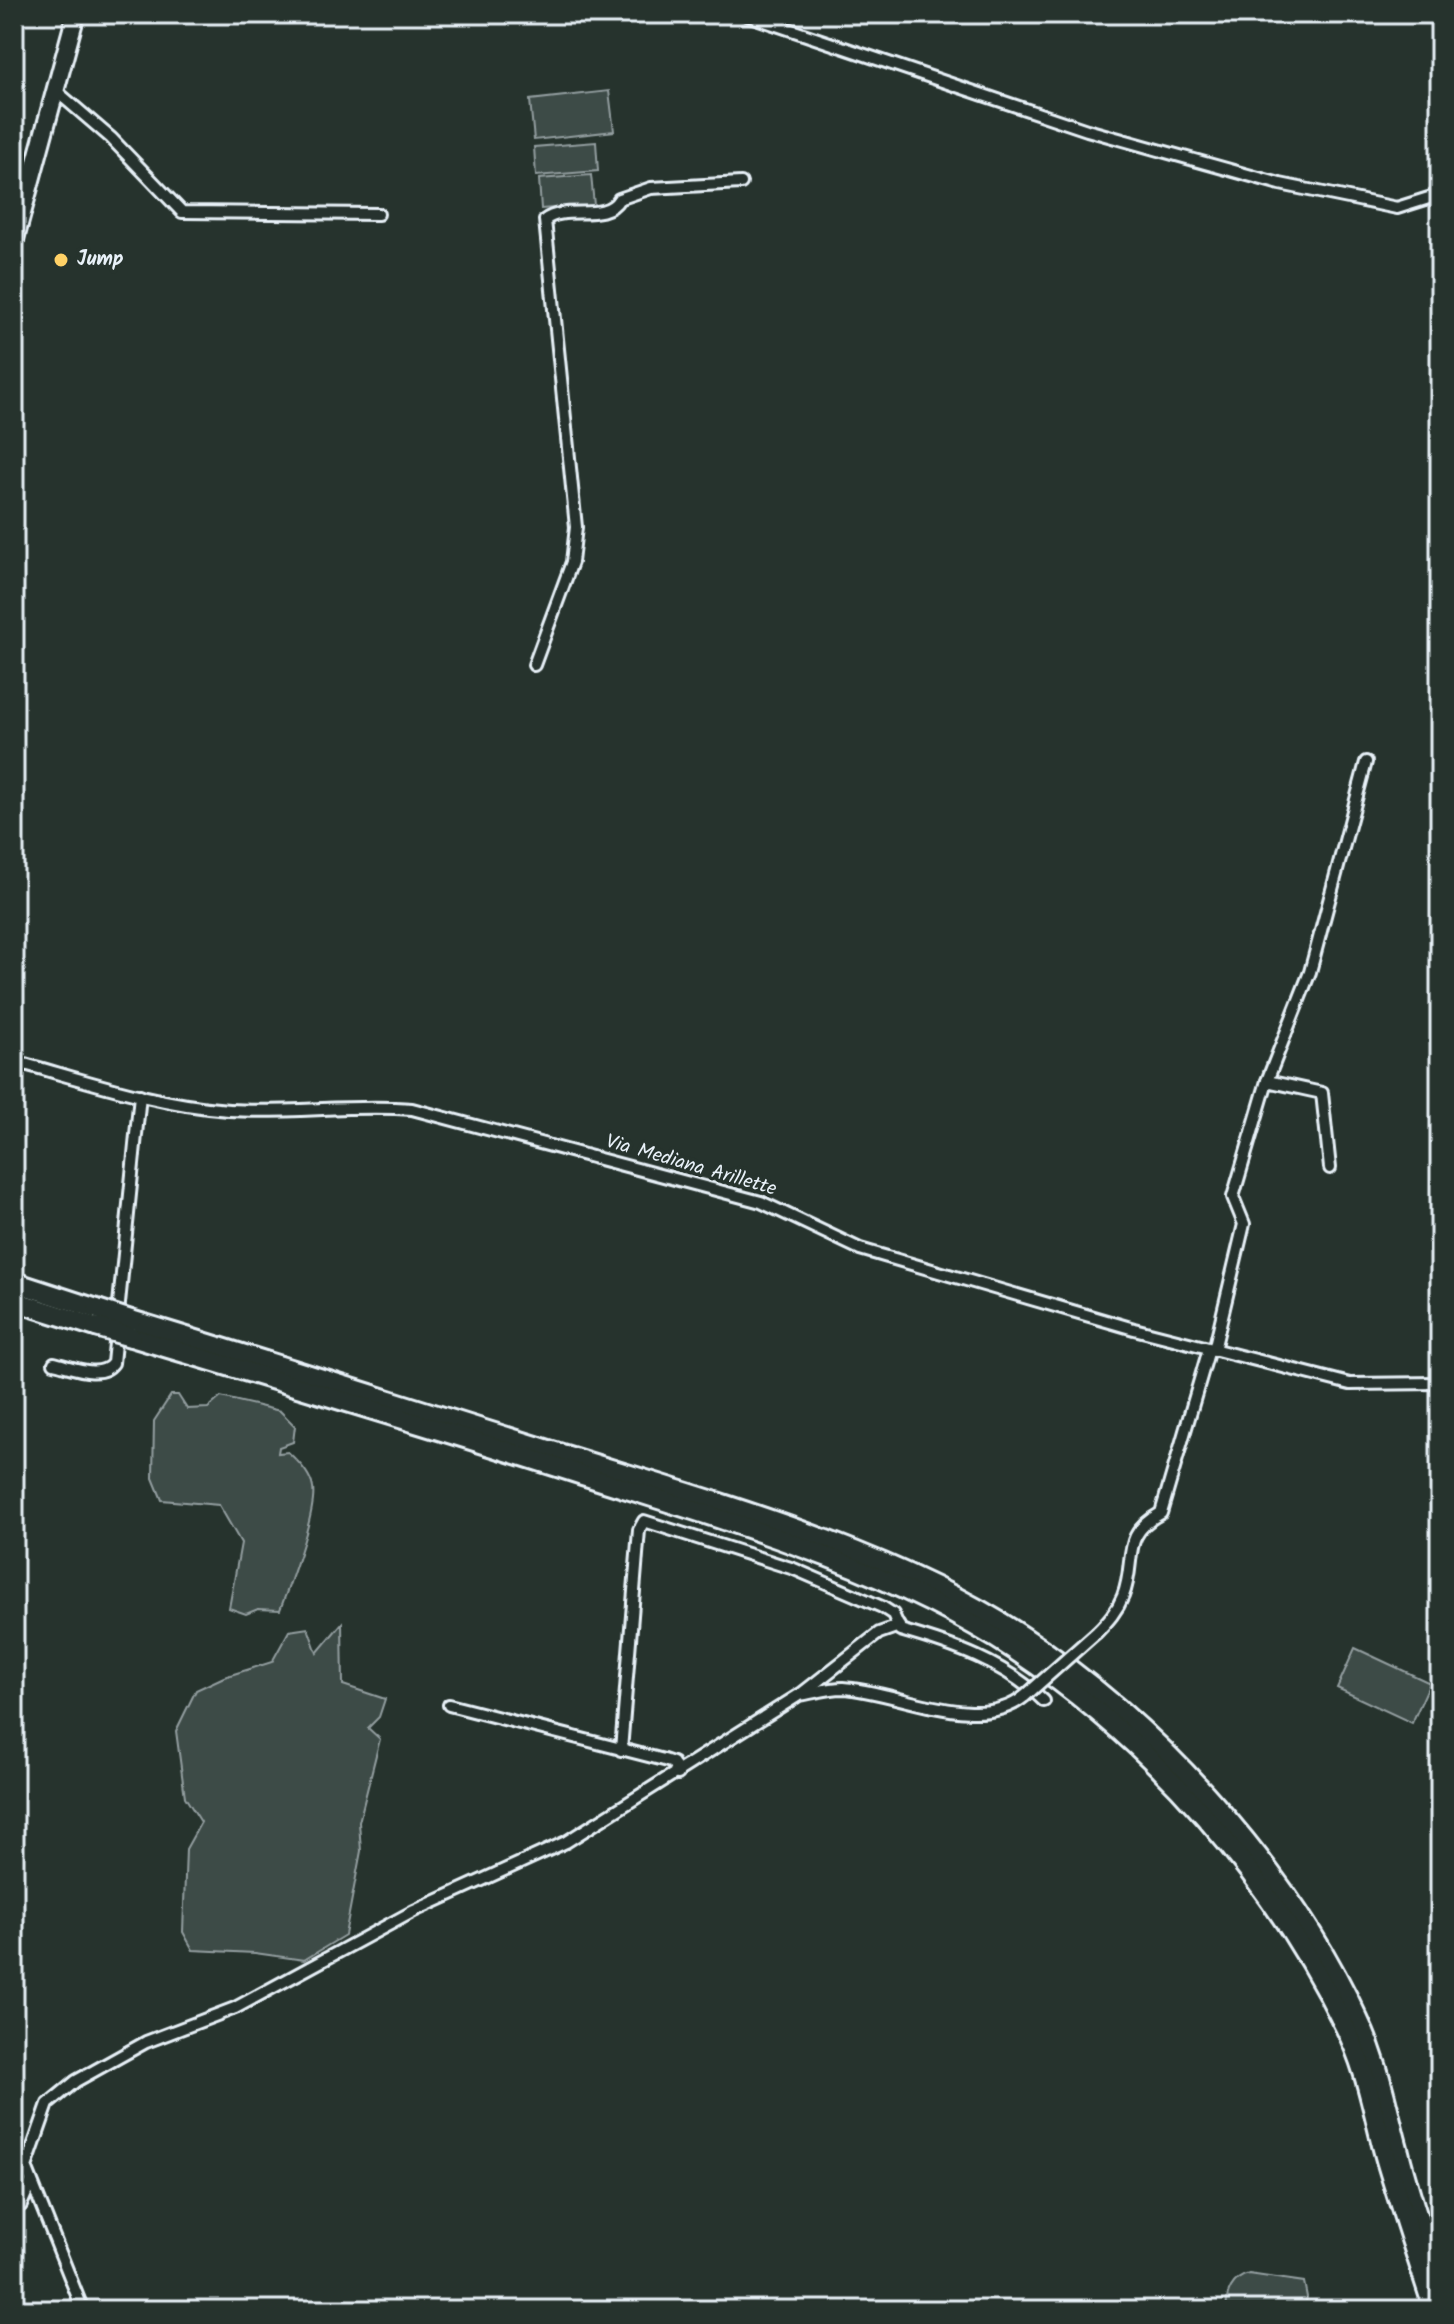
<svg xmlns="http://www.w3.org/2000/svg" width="1454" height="2324" font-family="Kalam,sans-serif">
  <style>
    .green { fill: #3e4b47; stroke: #939ea0; stroke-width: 2 }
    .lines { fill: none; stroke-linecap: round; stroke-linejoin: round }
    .street-casing { stroke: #e8f1f8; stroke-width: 16 }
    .primary-casing { stroke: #e8f1f8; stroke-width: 22 }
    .highway-casing { stroke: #e8f1f8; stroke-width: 24 }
    .street { stroke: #26332d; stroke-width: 10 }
    .primary { stroke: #26332d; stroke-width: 16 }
    .highway { stroke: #26332d; stroke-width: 18 }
    .street-bridge-casing { stroke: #e8f1f8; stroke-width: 16; stroke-linecap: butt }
    .highway-bridge-casing { stroke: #e8f1f8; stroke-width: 24; stroke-linecap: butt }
    .street-bridge { stroke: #26332d; stroke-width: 10 }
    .highway-bridge { stroke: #26332d; stroke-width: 18 }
    .poi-dot { fill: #ffd166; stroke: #26332d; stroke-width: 3 }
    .labels { text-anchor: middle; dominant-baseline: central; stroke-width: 7; stroke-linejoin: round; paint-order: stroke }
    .poi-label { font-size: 20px; font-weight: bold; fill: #e8f1f8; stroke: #26332d; text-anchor: start }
    .street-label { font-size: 20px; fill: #e8f1f8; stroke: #26332d }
  </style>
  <rect width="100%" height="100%" fill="#26332d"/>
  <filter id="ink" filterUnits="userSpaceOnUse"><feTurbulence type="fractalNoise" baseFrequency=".0125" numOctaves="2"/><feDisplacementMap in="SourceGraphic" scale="16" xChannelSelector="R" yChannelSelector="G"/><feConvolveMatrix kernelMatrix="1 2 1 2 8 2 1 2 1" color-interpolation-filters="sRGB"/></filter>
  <g filter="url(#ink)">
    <g class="green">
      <path d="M609,91L614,131L534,140L530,100Z"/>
      <path d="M596,142L598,171L536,176L534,147Z"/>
      <path d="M591,175L594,205L541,209L539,179Z"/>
      <path d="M171,1395H178L187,1409L208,1408L221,1397L280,1411L295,1426L293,1442L279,1447L278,1453L288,1452C298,1461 311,1474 313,1488C317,1512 289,1586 280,1610L258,1609L246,1614L229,1608L241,1543L219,1505L162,1500L153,1478L154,1421Z"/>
      <path d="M342,1623L343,1685L385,1699L379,1717L368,1728L380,1739L359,1822L361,1851L345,1935L304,1960L255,1953L193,1950L183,1932L186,1849L201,1822L185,1797L176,1731L196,1690L224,1677L272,1662L289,1631L308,1628L317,1653Z"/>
      <path d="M1355,1648L1430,1683L1412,1723L1337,1688Z"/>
      <path d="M1249,2274L1304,2282L1307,2297L1304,2310H1227C1225,2294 1232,2278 1249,2274Z"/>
    </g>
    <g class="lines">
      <g class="street-casing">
        <g id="street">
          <path d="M744,14L1087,130L1280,184L1397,208L1432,197L1440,190"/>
          <path d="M55,90L111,138L182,212L378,214"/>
          <path d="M534,665L572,562L576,527L545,220C565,204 605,223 619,199L651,188L741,183"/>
          <path d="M14,1061C84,1080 156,1105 229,1110C290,1114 351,1104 412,1109L761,1202L860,1249L1134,1329L1350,1384L1440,1383"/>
          <path d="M1267,1081L1310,972L1366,762"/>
          <path d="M1214,1350L1244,1224L1233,1197L1267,1081L1322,1093L1330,1168"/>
          <path d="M54,1363C72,1367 101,1380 113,1363L140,1095"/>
          <path d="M1097,1632C1108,1621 1117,1611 1123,1596C1137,1560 1119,1536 1161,1513L1209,1349"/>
          <path d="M801,1694L879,1633L899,1626"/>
          <path d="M449,1705L664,1760L673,1763L678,1774"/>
          <path d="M621,1750L639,1530L644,1521L794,1569L882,1607L893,1614L900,1630C953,1645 1004,1662 1044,1701"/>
          <path d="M14,2151L17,2161L26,2167"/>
          <path d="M14,2203L21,2205L31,2182"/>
          <path d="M83,2310L26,2167L48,2104L76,2081L146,2042L235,2008L414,1911L566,1842L799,1695C813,1693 829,1688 843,1688C897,1691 979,1735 1025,1696"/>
        </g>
      </g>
      <g class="primary-casing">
        <path id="primary" d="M14,243L76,14"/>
      </g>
      <g class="highway-casing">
        <g id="highway">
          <path d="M14,1282L97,1309"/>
          <path d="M14,1301L96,1327"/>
          <path d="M131,1320C271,1362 410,1407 549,1450C702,1498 887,1547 1021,1635C1158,1724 1290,1871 1358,2019C1380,2065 1386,2104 1399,2152C1410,2197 1426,2242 1440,2286"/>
          <path d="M131,1337C278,1381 426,1425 573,1472C720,1519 886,1565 1016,1651C1155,1743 1272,1877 1345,2027C1367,2070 1373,2114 1386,2160C1400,2207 1416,2254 1431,2301"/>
        </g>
      </g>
      <use href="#street" class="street"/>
      <use href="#primary" class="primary"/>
      <use href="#highway" class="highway"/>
      <g class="street-bridge-casing">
        <path id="street-bridge" d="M1025,1696L1097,1632"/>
      </g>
      <g class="highway-bridge-casing">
        <g id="highway-bridge">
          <path d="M97,1309L131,1320"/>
          <path d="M96,1327L131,1337"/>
        </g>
      </g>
      <use href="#street-bridge" class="street-bridge"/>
      <use href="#highway-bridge" class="highway-bridge"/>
    </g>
  </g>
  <circle class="poi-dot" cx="61" cy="260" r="8"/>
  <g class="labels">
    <g class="poi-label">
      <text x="77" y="260">Jump</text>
    </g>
    <g class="street-label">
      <text transform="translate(691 1166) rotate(16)">Via Mediana Arillette</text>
    </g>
  </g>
  <rect width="1454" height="2324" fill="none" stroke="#26332d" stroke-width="48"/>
  <rect x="24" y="24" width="1406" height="2276" fill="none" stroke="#e8f1f8" stroke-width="3" filter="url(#ink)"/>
</svg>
